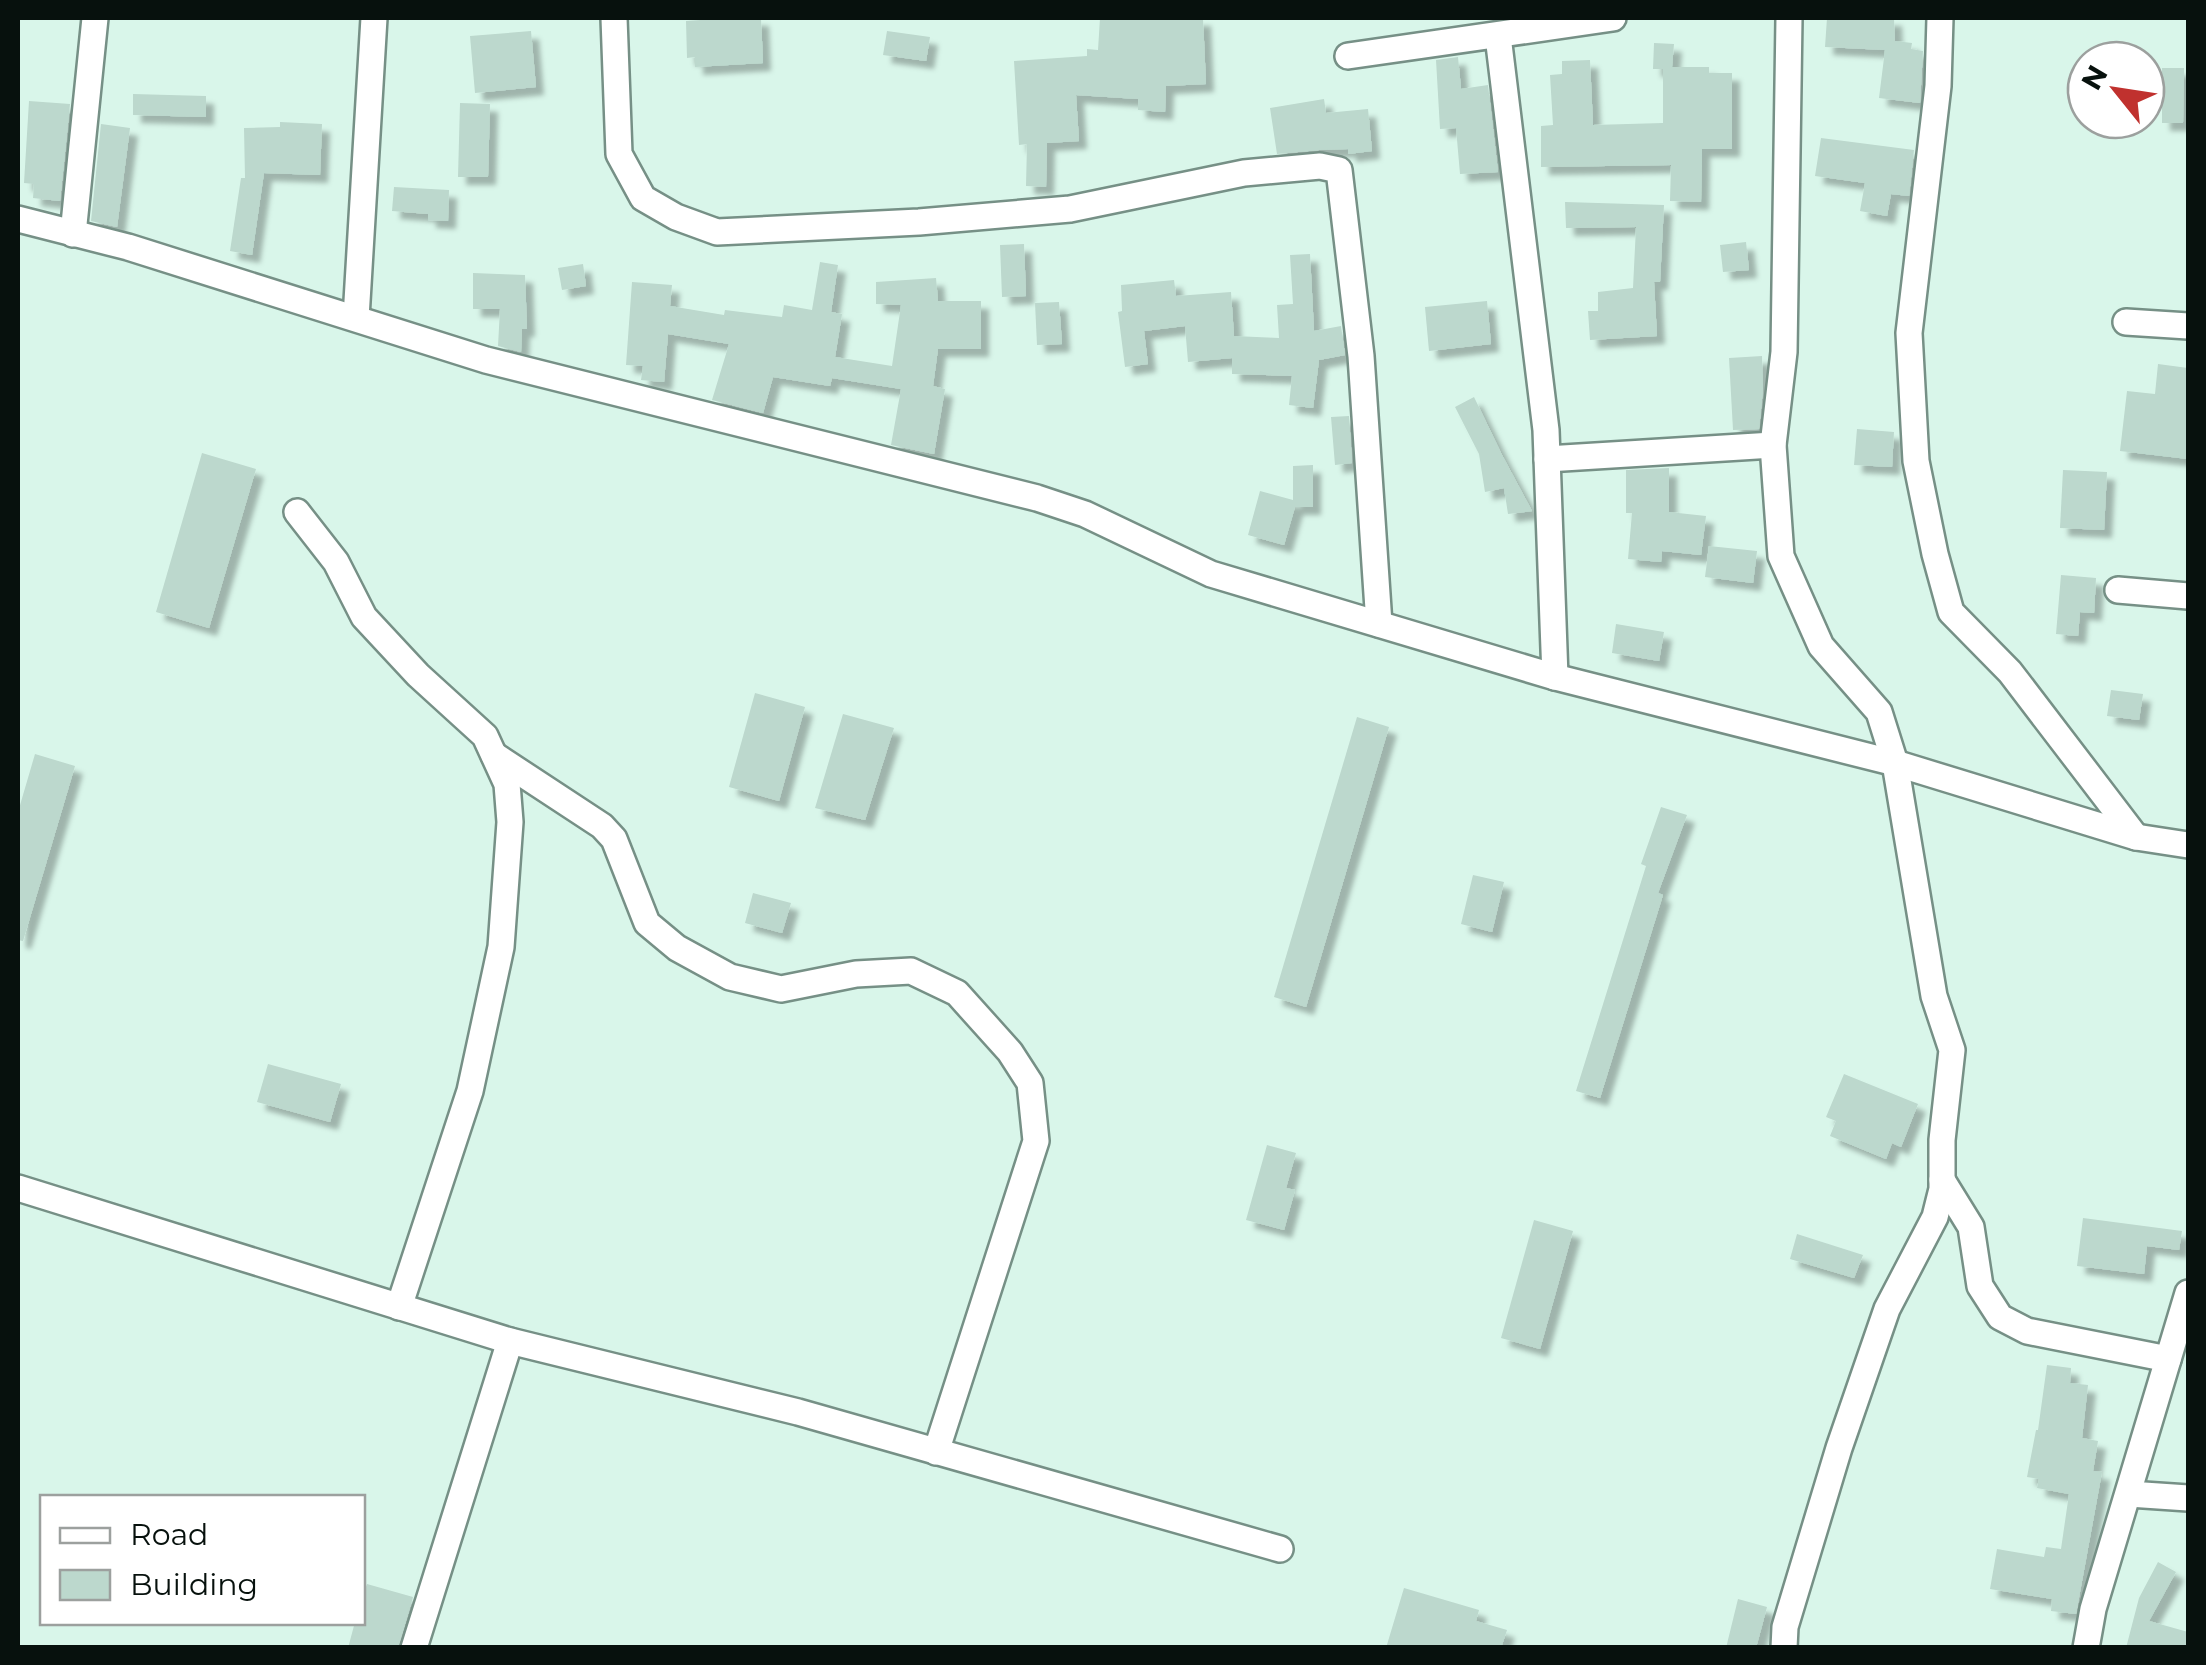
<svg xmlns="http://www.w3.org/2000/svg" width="2206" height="1665" font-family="Montserrat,sans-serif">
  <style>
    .building { fill: #bcd8cd; filter: url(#shadow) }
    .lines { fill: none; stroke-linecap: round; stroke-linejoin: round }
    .street-casing { stroke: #769086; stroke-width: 30 }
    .street { stroke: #fff; stroke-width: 25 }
  </style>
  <defs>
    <filter id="shadow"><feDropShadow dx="8" dy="8" stdDeviation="2.5" flood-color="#0004"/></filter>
  </defs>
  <rect width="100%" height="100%" fill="#d9f6ea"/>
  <g class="building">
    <path d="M729,18H761L763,63L695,67V57L687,58L686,21Z"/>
    <path d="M1100,18H1203L1206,84L1166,86L1165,112L1138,110V99L1076,95L1079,141L1047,143L1046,187L1026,186L1027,144L1019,145L1014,61L1087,56V49L1098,50Z"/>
    <path d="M1827,18H1894L1895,41L1912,43L1911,49L1923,51L1920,103L1879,98L1885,50L1825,47Z"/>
    <path d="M531,31L536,87L475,93L470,36Z"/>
    <path d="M887,31L930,37L926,61L883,55Z"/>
    <path d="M1654,43L1674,44L1672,67H1709V73H1732V149H1702L1701,202L1670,201L1671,165L1541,167V126L1553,125L1550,75L1562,74V61L1590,60L1593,125L1663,123V69H1653Z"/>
    <path d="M1458,57L1461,89L1488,85L1498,172L1460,174L1456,128L1440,129L1436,60Z"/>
    <path d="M2162,68H2184L2183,123H2162Z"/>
    <path d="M133,94L206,96V117L133,115Z"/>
    <path d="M1324,99L1326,113L1368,109L1372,151L1348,154V149L1319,150L1277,154L1270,108Z"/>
    <path d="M29,101L70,104L60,201L33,198L34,184L24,183Z"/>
    <path d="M460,103L490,104L488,177H458Z"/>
    <path d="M280,122L322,124L320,175L264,173L252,255L230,251L241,178H245L244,128L280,127Z"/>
    <path d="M101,124L130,128L117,227L91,221Z"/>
    <path d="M1821,138L1914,150L1909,196L1891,194L1887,216L1860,211L1865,183L1815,176Z"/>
    <path d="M394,187L449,190L448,221L428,220V214L392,211Z"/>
    <path d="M1565,202L1664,205L1660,282H1654L1657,336L1590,340L1588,311H1598V292L1633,288L1636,227L1566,228Z"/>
    <path d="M1746,242L1749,270L1723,272L1720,245Z"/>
    <path d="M1024,244L1026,296L1002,297L1000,245Z"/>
    <path d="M1310,254L1314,331L1341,326L1345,355L1319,360L1313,408L1289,405L1292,376L1232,374V358L1188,362L1185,326L1144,331L1148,364L1125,367L1118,312L1122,311L1121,285L1174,280L1176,296L1231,292L1234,336L1279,338L1277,305L1293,304L1290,255Z"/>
    <path d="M820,262L838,265L831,312L842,314L835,357L892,366L901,305L876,304V282L936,278L938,301H981V349H938L933,386L945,389L934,454L891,445L901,389L832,378L830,386L773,377L763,413L712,400L729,344L668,334L664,382L641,380L643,366L626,365L632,282L672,285L670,306L724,315L725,310L782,317L784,305L812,310Z"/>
    <path d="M583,264L586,286L562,290L558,268Z"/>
    <path d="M473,273L525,275L527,329H522L521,352L498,346L500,309H473Z"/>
    <path d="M1487,301L1491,344L1429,351L1425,307Z"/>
    <path d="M1059,302L1062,344L1037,345L1035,303Z"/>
    <path d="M1762,356L1763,389L1759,429L1733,430L1729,358Z"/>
    <path d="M2158,364L2188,368V459L2120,451L2127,391L2155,394Z"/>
    <path d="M1474,397L1502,455L1532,511L1508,514L1504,488L1485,492L1479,454L1455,407Z"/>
    <path d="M1349,416L1352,463L1335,465L1331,417Z"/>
    <path d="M1857,429L1894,432L1892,467L1854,465Z"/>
    <path d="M202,453L256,469L209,628L156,612Z"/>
    <path d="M1313,465V507H1295L1284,545L1248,535L1260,491L1293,500V466Z"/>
    <path d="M1669,468V512L1706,516L1701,555L1662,551L1661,562L1628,559L1632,513H1626V470Z"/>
    <path d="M2063,470L2107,472L2104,530L2060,528Z"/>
    <path d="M1709,546L1757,551L1753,583L1705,577Z"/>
    <path d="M2061,575L2096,578L2094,613L2080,612L2078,636L2056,634Z"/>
    <path d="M1616,624L1664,632L1659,661L1612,653Z"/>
    <path d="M2111,690L2143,694L2139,720L2107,716Z"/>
    <path d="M755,693L805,707L779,801L729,787Z"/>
    <path d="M843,714L894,728L865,820L815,808Z"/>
    <path d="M1357,717L1389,727L1306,1007L1274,997Z"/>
    <path d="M35,754L75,766L23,941L18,940V812Z"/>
    <path d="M1661,807L1687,815L1658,893L1663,895L1600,1098L1576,1091L1646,866L1641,864Z"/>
    <path d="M1473,875L1504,882L1492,932L1461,924Z"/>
    <path d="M753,893L791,903L782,933L745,923Z"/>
    <path d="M268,1064L341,1084L330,1122L257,1102Z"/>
    <path d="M1844,1074L1918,1104L1901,1147L1892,1143L1886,1159L1830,1136L1836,1121L1826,1117Z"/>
    <path d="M1267,1145L1296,1153L1286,1188L1295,1190L1284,1230L1246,1220Z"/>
    <path d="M2083,1218L2182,1231L2179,1250L2147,1246L2144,1274L2077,1266Z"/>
    <path d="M1534,1220L1573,1231L1540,1349L1501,1338Z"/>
    <path d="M1797,1234L1863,1255L1854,1278L1790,1259Z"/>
    <path d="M2047,1365L2071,1368L2070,1383L2088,1385L2082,1438L2098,1441L2093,1471L2102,1472L2076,1614L2051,1611L2052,1599L1990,1589L1997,1549L2044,1557L2046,1547L2061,1549L2069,1494L2037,1488L2039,1479L2027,1477L2036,1430H2038Z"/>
    <path d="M2158,1562L2176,1572L2149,1621L2188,1632V1648H2126L2139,1598Z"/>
    <path d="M367,1584L413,1597L398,1648H348L355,1622H362V1598Z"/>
    <path d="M1404,1588L1479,1610L1476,1621L1507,1630L1501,1648H1386Z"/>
    <path d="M1738,1599L1767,1607L1756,1648H1726Z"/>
  </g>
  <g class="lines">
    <g class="street-casing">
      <g id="street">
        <path d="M614,18L619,154L643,198L676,217L717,232L919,222L1070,209L1244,173L1320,166L1339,170L1361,356L1379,624"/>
        <path d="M1940,18L1938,86L1909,333L1916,461L1935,554L1951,612L2010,672L2136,837"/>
        <path d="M1498,36L1546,430L1555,677"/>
        <path d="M1348,56L1613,18"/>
        <path d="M18,219L128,247L486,360L1037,498L1085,514L1211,574L1555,677L1895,763L2136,837L2188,845"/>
        <path d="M73,234L95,18"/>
        <path d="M356,318L374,18"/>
        <path d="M2126,322L2188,326"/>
        <path d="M1547,459L1773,445"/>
        <path d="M297,512L336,562L364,617L418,675L485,736L507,784L510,822L501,947L470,1091L399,1307"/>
        <path d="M2118,590L2188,596"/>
        <path d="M494,755L602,826L614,839L647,923L677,948L730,977L781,989L856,974L911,971L957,993L1010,1052L1030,1083L1036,1141L936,1452"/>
        <path d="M1942,1180L1971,1227L1980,1286L2000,1317L2027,1331L2168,1359"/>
        <path d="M18,1188L510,1341L798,1412L1280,1549"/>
        <path d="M2129,1494L2188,1498"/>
        <path d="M414,1648L510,1341"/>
        <path d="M1784,1648L1785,1627L1839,1448L1887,1309L1935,1217L1942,1189V1140L1952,1050L1934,996L1895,763L1879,712L1821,646L1781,556L1773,445L1784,352L1789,18"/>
        <path d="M2086,1648L2093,1609L2188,1293"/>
      </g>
    </g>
    <use href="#street" class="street"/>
  </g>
  <rect width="2206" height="1665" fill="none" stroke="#07110d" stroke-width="40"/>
  <rect x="40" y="1495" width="325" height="130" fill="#ffffff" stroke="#9ca09e" stroke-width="2.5"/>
  <rect x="60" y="1528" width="50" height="15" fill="#ffffff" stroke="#9ca09e" stroke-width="2.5"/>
  <text x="130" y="1545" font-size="30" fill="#07110d">Road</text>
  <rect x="60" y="1570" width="50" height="30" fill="#bcd8cd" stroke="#9ca09e" stroke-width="2.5"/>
  <text x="130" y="1595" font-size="30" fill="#07110d">Building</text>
  <g transform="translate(2116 90) rotate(300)"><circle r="48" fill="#ffffff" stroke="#9ca09e" stroke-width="2.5"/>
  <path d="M0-8L18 38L0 25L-18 38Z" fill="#c0312e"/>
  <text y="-15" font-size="28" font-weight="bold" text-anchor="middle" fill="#07110d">N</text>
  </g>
</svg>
